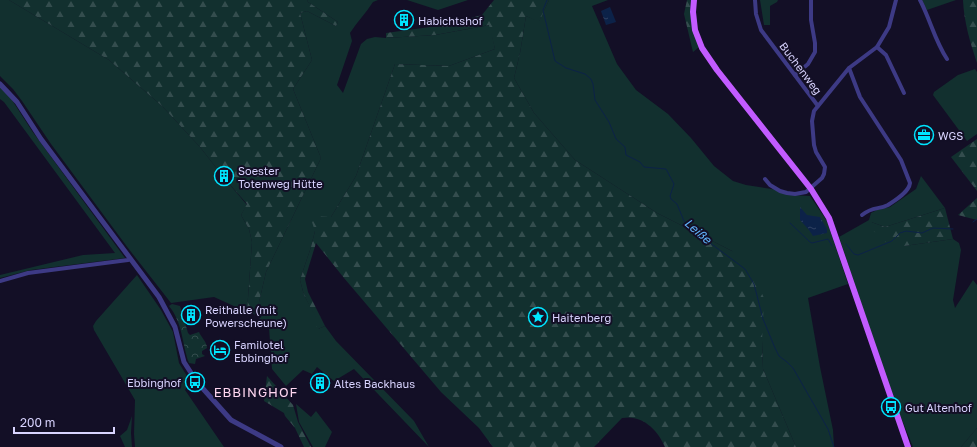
<svg xmlns="http://www.w3.org/2000/svg" width="977" height="447" font-family="'Golos Text',sans-serif">
  <style>
    .grass { fill: #12302f }
    .forest { fill: url(#forest-firs) }
    .park { fill: url(#park-crowns) }
    .water { fill: url(#water-ripples) }
    .lines { fill: none; stroke-linecap: round; stroke-linejoin: round }
    .stream { stroke: #0c2248; stroke-width: 1 }
    .minor { stroke: #3d3a85; stroke-width: 4 }
    .tertiary { stroke: #3d3a85; stroke-width: 5 }
    .primary { stroke: #c25bff; stroke-width: 6 }
    .labels { text-anchor: middle; dominant-baseline: central; stroke-width: 4; stroke-linejoin: round; paint-order: stroke }
    .poi-label { font-size: 11px; fill: #d9d4ff; stroke: #130f26; text-anchor: start }
    .street-label { font-size: 11px; fill: #d9d4ff; stroke: #130f26 }
    .water-label { font-size: 12px; font-style: italic; fill: #62b6ff; stroke: #130f26 }
    .quarter-label { font-size: 13px; letter-spacing: 1px; fill: #ffd6f0; stroke: #130f26 }
  </style>
  <defs>
    <pattern id="forest-firs" width="22" height="20" patternUnits="userSpaceOnUse"><rect width="22" height="20" fill="#12302f"/><path d="M5 1l3.5 6h-7zM16 11l3.5 6h-7z" fill="#344d4e"/></pattern>
    <pattern id="park-crowns" width="20" height="18" patternUnits="userSpaceOnUse"><rect width="20" height="18" fill="#12302f"/><path d="M2 6a3 3 0 1 1 6 0M12 15a3 3 0 1 1 6 0" fill="none" stroke="#344d4e"/></pattern>
    <pattern id="water-ripples" width="26" height="14" patternUnits="userSpaceOnUse"><rect width="26" height="14" fill="#0c2248"/><path d="M2 4q2-2 4 0t4 0M15 11q2-2 4 0t4 0" fill="none" stroke="#2f4163"/></pattern>
  </defs>
  <rect width="100%" height="100%" fill="#130f26"/>
  <g class="grass">
    <path d="M0,0H9L109,60L162,106L200,147L225,179L247,205L241,215L249,229L252,242L247,312L214,297L171,303L128,248L51,144L22,101L13,89L0,76Z"/>
    <path d="M307,0H378L373,2C366,13 357,22 350,33L352,41L337,85L343,93L361,44L367,39L375,37L386,38L435,35L490,25L495,49L449,66L395,64L356,176L331,217L315,231L311,247L300,280L304,295L320,324L318,329L325,326L336,341L414,421L429,447L354,369L334,381L317,367L312,374L303,370L286,386L272,369L269,328L256,315L266,272L321,158L293,89L312,60L300,13L307,11L336,26L338,22L308,2Z"/>
    <path d="M407,0H468L438,10Z"/>
    <path d="M549,0H608L592,6L617,64L636,90L668,114L691,138L714,166L733,181L746,185L791,192V195L810,196L827,221L848,284L808,298L820,367L833,430L834,447H796L763,369L762,341L732,251L657,213L575,160L534,113L514,78L520,53L526,16L539,21Z"/>
    <path d="M760,0H778L777,2L770,6V25H764Z"/>
    <path d="M922,0H956L927,10Z"/>
    <path d="M975,69L977,72V134L967,141L933,95L934,92L958,75Z"/>
    <path d="M0,87L10,97L32,131L125,258L31,270L0,278V275L83,255L115,253L4,102L0,99Z"/>
    <path d="M921,176L945,208L885,227L871,222L904,246L953,239L959,243L961,250L953,300L955,308L973,280L977,285V428L961,447H913L894,400L839,237L869,220L871,213L877,210L890,207L916,189Z"/>
    <path d="M137,275L161,310L173,332L179,363L190,381L185,390L224,447H135L134,434L135,400L94,330L93,326L96,321Z"/>
    <path d="M296,404L311,417L316,411L332,432L325,447H313L299,422Z"/>
    <path d="M132,416L131,433L132,447H125L120,436L127,430Z"/>
  </g>
  <g class="forest">
    <path d="M9,0H307L308,2L338,22L336,26L307,11L300,13L312,60L293,89L321,158L266,272L256,315L247,312L252,242L249,229L241,215L247,204L225,179L200,147L162,106L109,60Z"/>
    <path d="M494,0H549L539,22L526,16L520,53L514,78L534,113L575,160L657,213L732,251L752,272L764,298L762,341L763,369L796,447H665C658,430 642,414 622,418L594,447H493L479,428L441,392L344,278L316,243L305,279L308,292L325,326L318,329L316,326L319,324L304,295L300,280L311,247L315,231L310,216L331,217L356,176L395,64L449,66L495,49L489,25L435,35L386,38V33L445,25L482,15Z"/>
    <path d="M687,0H691C689,17 693,32 699,47L693,52L684,14Z"/>
    <path d="M963,0H977V63C970,42 964,22 963,0Z"/>
    <path d="M977,139V191L951,157Z"/>
    <path d="M977,198V220L958,215Z"/>
    <path d="M945,208L953,239L904,246H890L867,225L871,222L885,227Z"/>
    <path d="M267,376L293,405L298,422L311,447H304L295,428L285,416L284,413L264,401Z"/>
    <path d="M977,428V447H961Z"/>
  </g>
  <path class="park" d="M172,304L180,306L188,333L190,335L199,332C201,337 207,342 207,348L202,351V354L205,356L196,359L195,364L189,363C182,344 183,323 169,306Z"/>
  <g class="water">
    <path d="M610,7L616,22L606,25L601,11Z"/>
    <path d="M800,207L807,215L820,217L827,229V233L813,236L809,230L800,220Z"/>
  </g>
  <g class="lines">
    <g class="stream">
      <path d="M547,0L543,10L555,61L566,68L585,74L591,79L593,84L595,100L609,122L616,139L625,147L626,155L640,162L644,167L666,169L674,184L670,196L671,199L677,204L684,221L690,228L745,269L754,284L763,319L775,348L779,356L787,362L793,368L828,429L834,447"/>
      <path d="M973,222L977,219"/>
      <path d="M790,223L810,242L812,243L828,239L832,246"/>
      <path d="M846,244L854,254L858,255L892,241L900,233L906,231L922,233L933,228L953,229"/>
    </g>
    <g class="minor">
      <path d="M755,0L756,14L761,30L818,106"/>
      <path d="M920,0C930,19 935,41 947,59"/>
      <path d="M877,47L886,55L904,93"/>
      <path d="M849,68L860,97L901,160L910,183C909,192 896,200 888,205C878,210 873,206 862,215"/>
      <path d="M795,75L808,64L815,52V43L811,20V0"/>
      <path d="M765,179L770,185L780,191L787,193L795,194L806,192L822,178L824,174L825,167L816,152L814,145L812,121L814,111L849,68L877,47L889,27L896,0"/>
      <path d="M0,281L28,273L128,260L130,259"/>
    </g>
    <path class="tertiary" d="M0,84L17,102L41,139L159,297L175,327L184,362L197,382L231,420L281,447"/>
    <path class="primary" d="M694,0L693,12L695,30L702,48L717,70L811,189L829,218L908,447"/>
  </g>
  <defs>
    <g id="building-ring" transform="scale(1)"><circle r="9.5" fill="#130f26" stroke="#00e5ff" stroke-width="1.5"/><path d="M-4-6H4V6H1V3H-1V6H-4ZM-2.5-4.3h1.7v1.8h-1.7ZM.8-4.3h1.7v1.8H.8ZM-2.5-1h1.7V.8h-1.7ZM.8-1h1.7V.8H.8Z" fill="#00e5ff"/></g>
    <g id="office-ring" transform="scale(1)"><circle r="9.5" fill="#130f26" stroke="#00e5ff" stroke-width="1.5"/><path d="M-6-3h4V-5.5h4V-3h4V5H-6ZM-1-4.5V-3h2v-1.5ZM-6 0V1H6V0Z" fill="#00e5ff"/></g>
    <g id="sight-ring" transform="scale(1)"><circle r="9.5" fill="#130f26" stroke="#00e5ff" stroke-width="1.5"/><path d="M0-6L1.8-2.2L6-1.7L2.9 1.2L3.7 5.4L0 3.3L-3.7 5.4L-2.9 1.2L-6-1.7L-1.8-2.2Z" fill="#00e5ff"/></g>
    <g id="hotel-ring" transform="scale(1)"><circle r="9.5" fill="#130f26" stroke="#00e5ff" stroke-width="1.5"/><path d="M-6-4.5h1.5V1H6V5H4.5V3h-9V5H-6ZM-4 0a1.8 1.8 0 1 1 3.6 0ZM.5 0V-2.5h3Q6-2.5 6 0Z" fill="#00e5ff"/></g>
    <g id="bus-ring" transform="scale(1)"><circle r="9.5" fill="#130f26" stroke="#00e5ff" stroke-width="1.5"/><path d="M-5-6H5V4H4V6H2V4H-2V6H-4V4H-5ZM-3.5-4V0h7V-4ZM-3.5 1.2v1.5H-2V1.2ZM2 1.2v1.5H3.5V1.2Z" fill="#00e5ff"/></g>
  </defs>
  <g fill-rule="evenodd">
    <use href="#building-ring" x="404" y="20"/>
    <use href="#office-ring" x="924" y="135"/>
    <use href="#building-ring" x="224" y="176"/>
    <use href="#building-ring" x="191" y="315"/>
    <use href="#sight-ring" x="538" y="317"/>
    <use href="#hotel-ring" x="220" y="350"/>
    <use href="#bus-ring" x="195" y="382"/>
    <use href="#building-ring" x="320" y="383"/>
    <use href="#bus-ring" x="891" y="407"/>
  </g>
  <g class="labels">
    <g class="poi-label">
      <text x="418" y="20">Habichtshof</text>
      <text x="938" y="135">WGS</text>
      <text x="238" y="170">Soester<tspan x="238" dy="13">Totenweg Hütte</tspan></text>
      <text x="205" y="309">Reithalle (mit<tspan x="205" dy="13">Powerscheune)</tspan></text>
      <text x="552" y="317">Haitenberg</text>
      <text x="234" y="344">Familotel<tspan x="234" dy="13">Ebbinghof</tspan></text>
      <text x="181" y="382" text-anchor="end">Ebbinghof</text>
      <text x="334" y="383">Altes Backhaus</text>
      <text x="905" y="407">Gut Altenhof</text>
    </g>
    <g class="street-label">
      <text transform="translate(801 68) rotate(53)">Buchenweg</text>
    </g>
    <g class="water-label">
      <text transform="translate(698 231) rotate(41)">Leiße</text>
    </g>
    <g class="quarter-label">
      <text x="256" y="392">EBBINGHOF</text>
    </g>
  </g>
  <path d="M14 427v6h100v-6" fill="none" stroke="#d9d4ff" stroke-width="2"/>
  <text x="20" y="427" font-size="12" fill="#d9d4ff" stroke="#130f26" stroke-width="3" paint-order="stroke">200 m</text>
</svg>
